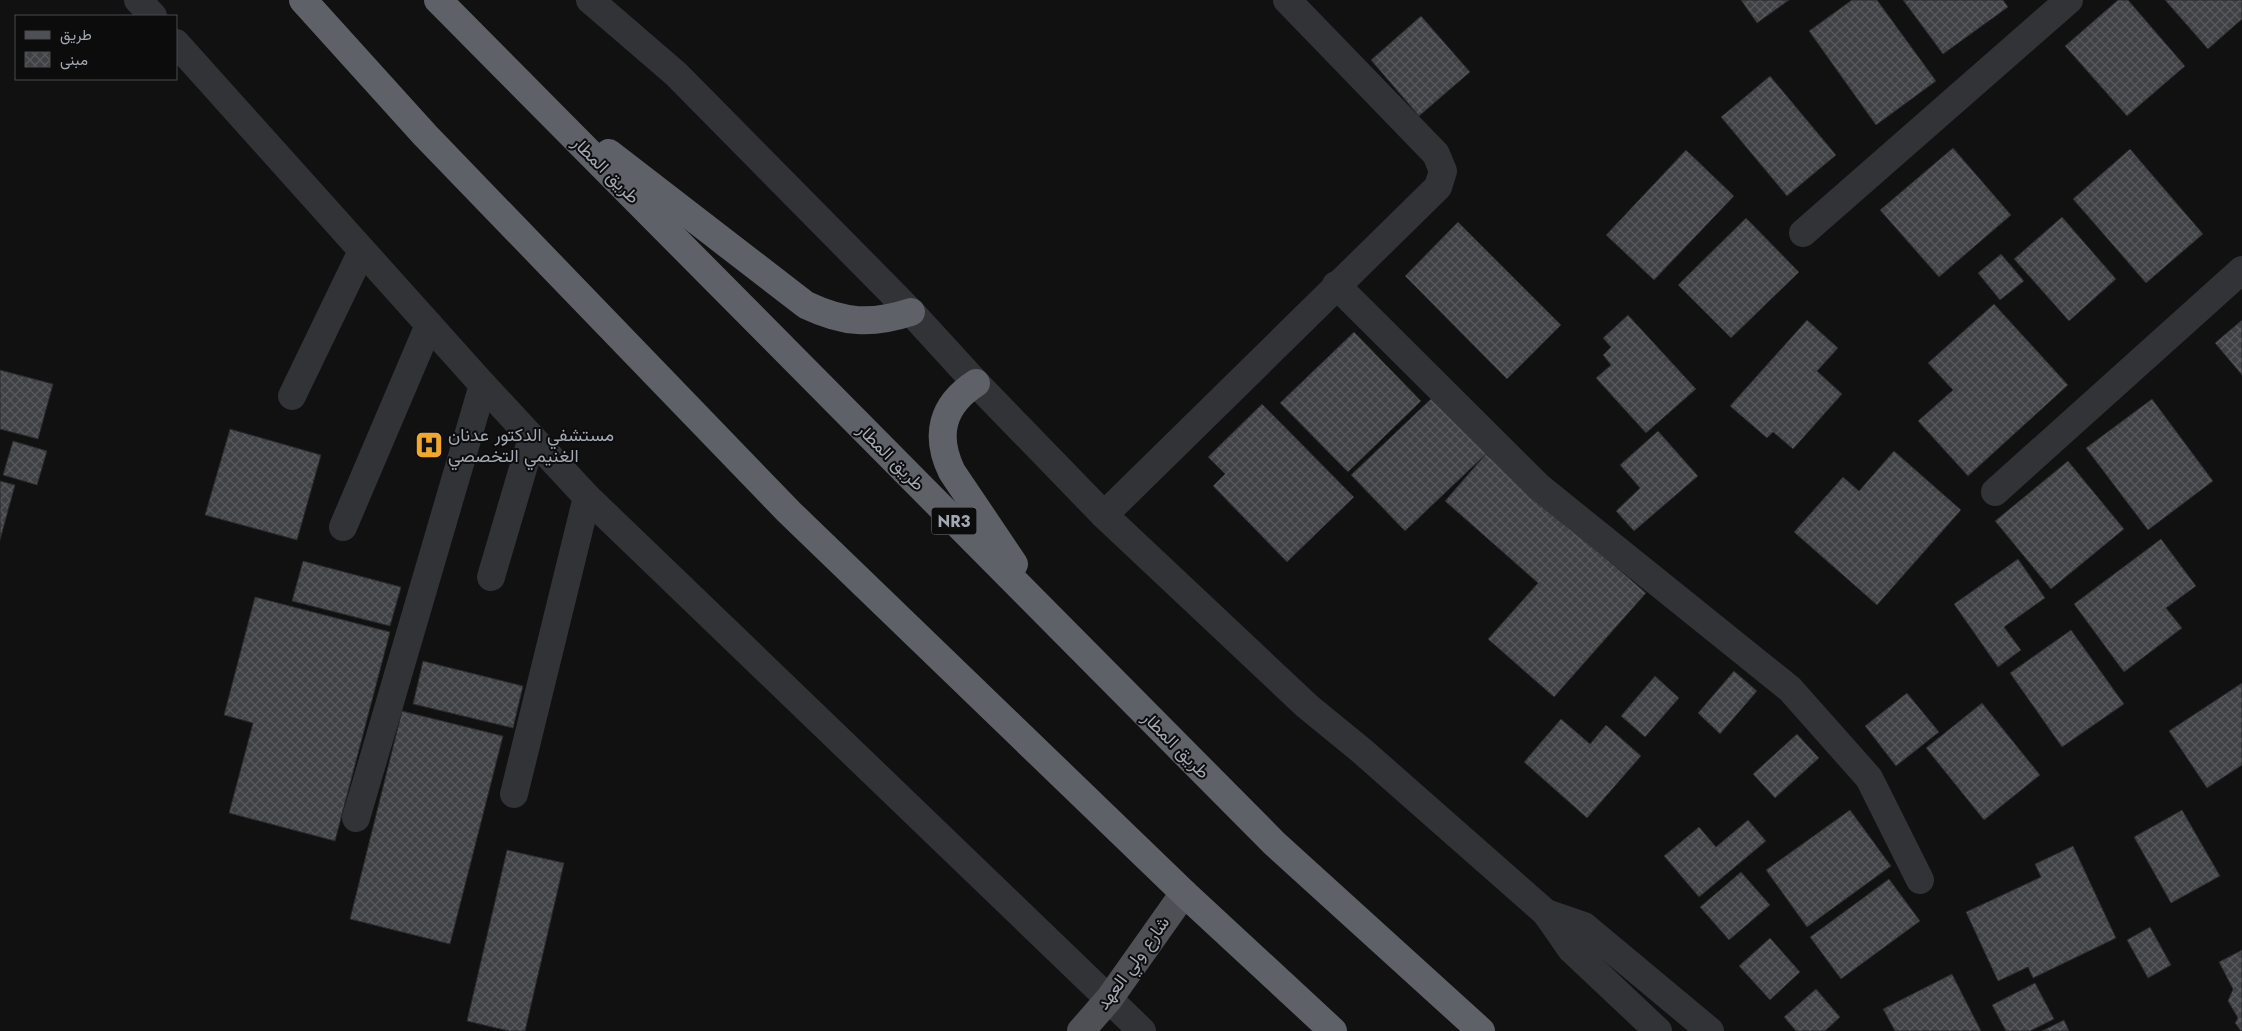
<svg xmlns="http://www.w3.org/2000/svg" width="2242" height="1031" font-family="Jost,Vazirmatn,sans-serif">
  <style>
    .building { fill: url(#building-cross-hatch); stroke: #2b2b2e }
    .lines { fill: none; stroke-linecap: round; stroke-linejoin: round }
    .minor { stroke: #323337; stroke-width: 28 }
    .major { stroke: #4e5056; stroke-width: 28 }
    .highway { stroke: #5e6168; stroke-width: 28 }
    .labels { text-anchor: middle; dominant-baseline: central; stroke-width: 4; stroke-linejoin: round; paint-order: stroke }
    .shield { fill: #0c0c0d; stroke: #757981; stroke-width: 1 }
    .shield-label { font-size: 16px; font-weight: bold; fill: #a2a8b3 }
    .street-label { font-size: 18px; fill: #a2a8b3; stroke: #0c0c0d }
    .poi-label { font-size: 18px; fill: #a2a8b3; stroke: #0c0c0d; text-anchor: start }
  </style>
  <defs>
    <pattern id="building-cross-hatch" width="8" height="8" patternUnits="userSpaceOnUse" patternTransform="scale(1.25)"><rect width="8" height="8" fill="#404145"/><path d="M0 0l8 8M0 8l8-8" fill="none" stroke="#585a5d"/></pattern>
  </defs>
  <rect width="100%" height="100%" fill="#111112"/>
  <g class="building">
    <path d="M1741,0H1789L1757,23Z"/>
    <path d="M1852,0H1877L1936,81L1876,125L1809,31Z"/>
    <path d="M1903,0H2003L2008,7L1943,54Z"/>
    <path d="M2118,0H2128L2185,66L2127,116L2065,46Z"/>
    <path d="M2165,0H2242V19L2208,49Z"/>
    <path d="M1421,16L1470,72L1419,116L1371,60Z"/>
    <path d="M1770,76L1836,155L1787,196L1721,117Z"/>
    <path d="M1953,148L2011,215L1939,277L1880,210Z"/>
    <path d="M2130,149L2203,234L2146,283L2073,199Z"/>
    <path d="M1686,150L1734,196L1654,280L1606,235Z"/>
    <path d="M2062,217L2116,279L2069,321L2014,259Z"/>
    <path d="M1746,218L1799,272L1731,338L1678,285Z"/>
    <path d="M1458,222L1561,325L1507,379L1405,276Z"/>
    <path d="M2001,254L2024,281L2000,300L1978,273Z"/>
    <path d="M1994,304L2068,385L1968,476L1918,421L1953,390L1928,363Z"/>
    <path d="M1628,315L1696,389L1646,433L1596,378L1611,365L1603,355L1611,347L1603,338Z"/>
    <path d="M1807,320L1838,348L1817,371L1842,394L1793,449L1773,432L1767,438L1730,406Z"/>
    <path d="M2242,320V375L2215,343Z"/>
    <path d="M1354,332L1421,401L1348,472L1280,403Z"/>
    <path d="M0,370L53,384L38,439L0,429Z"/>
    <path d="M1433,397L1487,453L1405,531L1351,475Z"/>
    <path d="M2152,399L2213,481L2148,530L2086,448Z"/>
    <path d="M1262,404L1354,497L1287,562L1213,486L1225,474L1208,457Z"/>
    <path d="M230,429L321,455L297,540L205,515Z"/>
    <path d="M1658,431L1698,476L1634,531L1616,511L1640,488L1620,465Z"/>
    <path d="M13,441L47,451L37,485L3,475Z"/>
    <path d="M1894,451L1961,510L1877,605L1794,532L1843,477L1859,491Z"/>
    <path d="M1486,454L1646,593L1554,697L1488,639L1538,583L1445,501Z"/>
    <path d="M2068,461L2124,529L2051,589L1995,521Z"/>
    <path d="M0,481L15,485L0,540Z"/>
    <path d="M2161,539L2196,586L2166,608L2182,628L2124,672L2074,604Z"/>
    <path d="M2018,559L2045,598L2004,627L2021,650L1998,667L1954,604Z"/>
    <path d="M303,561L401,587L390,626L292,601Z"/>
    <path d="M255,597L390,632L335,841L229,813L253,723L224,715Z"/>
    <path d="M2071,630L2124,704L2062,747L2010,673Z"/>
    <path d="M423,661L523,686L513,728L413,704Z"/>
    <path d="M1734,671L1757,691L1720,734L1698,713Z"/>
    <path d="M1655,676L1679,698L1645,737L1621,716Z"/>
    <path d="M2242,683V765L2207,788L2169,731Z"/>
    <path d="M1907,693L1939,732L1896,766L1865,726Z"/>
    <path d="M1982,703L2040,775L1984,820L1926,748Z"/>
    <path d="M402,711L503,736L450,944L350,919Z"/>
    <path d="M1561,719L1590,744L1606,725L1641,756L1587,818L1524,762Z"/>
    <path d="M1797,734L1819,758L1775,798L1753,774Z"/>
    <path d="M1850,810L1891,866L1807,927L1766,870Z"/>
    <path d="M2182,810L2220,876L2171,903L2134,837Z"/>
    <path d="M1748,820L1766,841L1699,897L1664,856L1699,827L1716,847Z"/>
    <path d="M2073,846L2116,938L2033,978L2028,967L1998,981L1966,912L2041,877L2035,864Z"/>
    <path d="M507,850L564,863L525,1031H509L467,1021Z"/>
    <path d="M1741,872L1770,905L1729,940L1700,907Z"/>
    <path d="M1889,879L1920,921L1841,979L1810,937Z"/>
    <path d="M2150,927L2171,965L2148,978L2127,940Z"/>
    <path d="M1770,938L1800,972L1770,1000L1739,966Z"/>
    <path d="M2242,950V1031H2241L2235,1023L2238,1018L2228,1001L2233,989L2219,962Z"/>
    <path d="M1952,974L1981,1031H1895L1883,1009Z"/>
    <path d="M2035,983L2054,1019L2030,1031H2006L1992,1005Z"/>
    <path d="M1816,989L1840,1017L1825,1031H1796L1784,1017Z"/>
    <path d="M2064,1020L2069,1031H2042Z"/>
  </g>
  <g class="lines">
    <g class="minor">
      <path d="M138,0L153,16"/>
      <path d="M590,0L676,74L911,312L976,383L1104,515L1307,706L1362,751L1546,913L1571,949L1658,1031"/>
      <path d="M176,43L483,385L587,497L1142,1031"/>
      <path d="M1803,233L2069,0"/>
      <path d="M1336,285L1539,487L1790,689L1869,778L1920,880"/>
      <path d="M292,396L362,251"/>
      <path d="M1995,492L2242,270"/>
      <path d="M1104,515L1438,187L1443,171L1436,154L1287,0"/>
      <path d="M343,527L429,325"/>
      <path d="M491,577L532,438"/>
      <path d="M514,794L587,497"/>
      <path d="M356,818L483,385"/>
      <path d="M1546,913L1584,926L1710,1031"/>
    </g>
    <path class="major" d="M1081,1031L1109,999L1184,893"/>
    <g class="highway">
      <path d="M303,0L425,135L789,512L1184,893L1333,1031"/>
      <path d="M438,0L1274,843L1481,1031"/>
      <path d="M609,153L806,305C844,323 871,325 911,312"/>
      <path d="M976,383C942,405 934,435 952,472L1014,564"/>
    </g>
  </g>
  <defs>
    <g id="hospital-square" transform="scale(1.4375)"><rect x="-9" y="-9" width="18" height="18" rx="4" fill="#efa72c" stroke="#0c0c0d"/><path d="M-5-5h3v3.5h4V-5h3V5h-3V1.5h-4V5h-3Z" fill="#111"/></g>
  </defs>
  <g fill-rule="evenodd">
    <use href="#hospital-square" x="429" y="445"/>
  </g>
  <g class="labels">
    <rect class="shield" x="931.5" y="507.5" width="45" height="27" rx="4"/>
    <g class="shield-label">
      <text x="954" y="521">NR3</text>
    </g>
    <g class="street-label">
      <text transform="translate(606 170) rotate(45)">طريق المطار</text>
      <text transform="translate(891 457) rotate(45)">طريق المطار</text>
      <text transform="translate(1176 745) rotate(45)">طريق المطار</text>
      <text transform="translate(1133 963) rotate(-54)">شارع ولي العهد</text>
    </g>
    <g class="poi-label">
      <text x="448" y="435">مستشفي الدكتور عدنان<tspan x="448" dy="21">الغنيمي التخصصي</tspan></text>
    </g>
  </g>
  <rect x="15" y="15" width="162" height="65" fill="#0c0c0d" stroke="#484a4f"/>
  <rect x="25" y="31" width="25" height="8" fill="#4e5056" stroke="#484a4f"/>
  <text x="60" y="40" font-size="15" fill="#a2a8b3">طريق</text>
  <rect x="25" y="52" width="25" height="15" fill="url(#building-cross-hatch)" stroke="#484a4f"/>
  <text x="60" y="65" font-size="15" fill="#a2a8b3">مبنى</text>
</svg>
